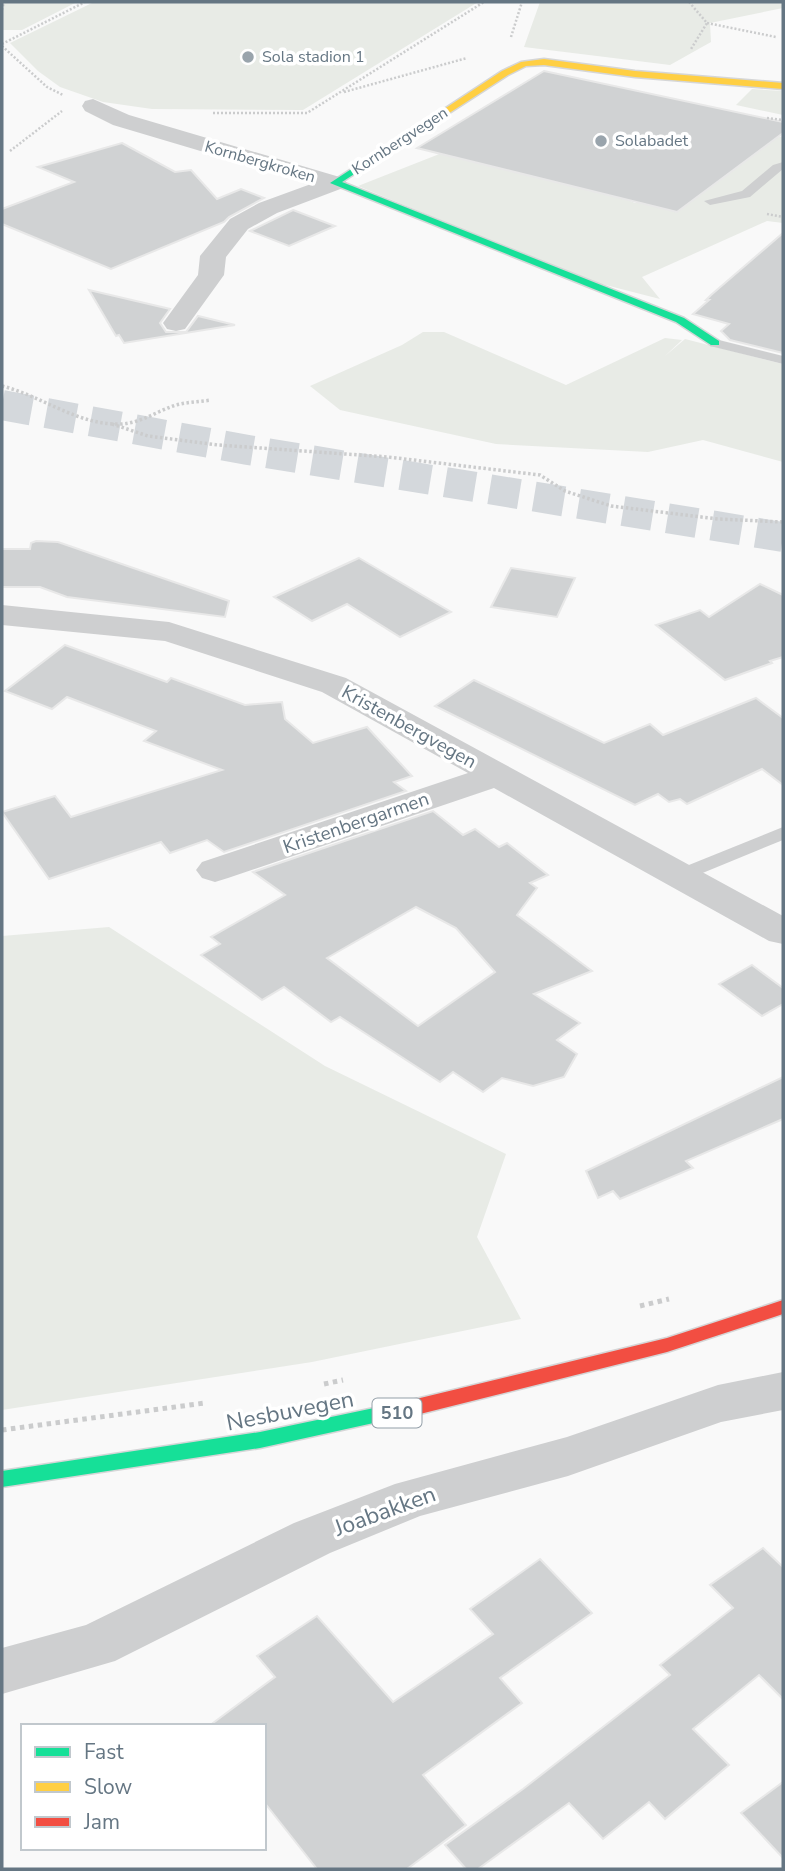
<svg xmlns="http://www.w3.org/2000/svg" width="785" height="1871" font-family="'Nunito Sans',sans-serif">
  <style>
    .green { fill: #e8ebe6 }
    .building { fill: #d0d2d3; stroke: #e8e8e8; stroke-width: 2; fill-rule: evenodd }
    .lines { fill: none; stroke-linecap: round; stroke-linejoin: round }
    .highway-tunnel { stroke: #d4d8dc; stroke-width: 30; stroke-dasharray: 30 15; stroke-linecap: butt }
    .fast-casing { stroke: #d5d6d7; stroke-width: 3 }
    .slow-casing { stroke: #d5d6d7; stroke-width: 3 }
    .jam-casing { stroke: #d5d6d7; stroke-width: 3 }
    .path-far2 { stroke: #cbcccd; stroke-width: 2.5; stroke-dasharray: 2 2; stroke-linecap: butt }
    .path-far1 { stroke: #cbcccd; stroke-width: 3.5; stroke-dasharray: 2.5 2.5; stroke-linecap: butt }
    .path { stroke: #cbcccd; stroke-width: 5; stroke-dasharray: 4.5 4.5; stroke-linecap: butt }
    .lane { fill: #cecfd0; fill-rule: evenodd }
    .street { fill: #cecfd0; fill-rule: evenodd }
    .fast { fill: #16e098; fill-rule: evenodd }
    .slow { fill: #ffcf43; fill-rule: evenodd }
    .jam { fill: #f24e42; fill-rule: evenodd }
    .poi-dot { fill: #99a4ac; stroke: #fff; stroke-width: 2.5 }
    .labels { text-anchor: middle; dominant-baseline: central; stroke-width: 7; stroke-linejoin: round; paint-order: stroke }
    .far-poi-label { font-size: 16px; fill: #657683; stroke: #fff; text-anchor: start }
    .far-street-label { font-size: 16px; fill: #657683; stroke: #fff }
    .shield { fill: #fff; stroke: #939fa8; stroke-width: 2 }
    .shield-label { font-size: 18px; font-weight: bold; fill: #657683 }
    .street-label { font-size: 19px; fill: #657683; stroke: #fff }
    .near-street-label { font-size: 23px; fill: #657683; stroke: #fff }
  </style>
  <rect width="100%" height="100%" fill="#f9f9f9"/>
  <g class="green">
    <path d="M2,2H77L22,30H2Z"/>
    <path d="M94,2H478L303,110L152,109L103,102L60,87L38,71L10,43Z"/>
    <path d="M540,2H783V8L710,23L711,42L670,65L524,47Z"/>
    <path d="M752,89L783,91V115L736,105Z"/>
    <path d="M783,136V223L767,221L642,277L660,299L586,280L358,186L480,138L635,203L684,199L748,146Z"/>
    <path d="M423,332H444L566,385L665,338L682,340L665,356L685,339L783,364V462L703,440L648,452L496,444L340,410L310,386L402,345Z"/>
    <path d="M109,927L325,1066L506,1154L477,1237L521,1319L312,1362L2,1410V936Z"/>
  </g>
  <g class="building">
    <path d="M544,71L783,122V133L677,212L417,148Z"/>
    <path d="M122,143L175,172L191,170L217,199L241,189L264,198L229,217L224,222L111,269L2,224V209L74,182L38,167Z"/>
    <path d="M293,210L335,226L289,246L250,231Z"/>
    <path d="M783,233V353L730,340L721,331L729,324L693,314L709,300H706L711,295Z"/>
    <path d="M89,290L170,309L160,323L166,332H186L198,316L235,325L124,343L119,335L116,336Z"/>
    <path d="M36,541L58,542L229,601L225,617L67,597L40,587H2V549H30L31,543Z"/>
    <path d="M359,558L451,612L400,637L347,604L312,621L274,597Z"/>
    <path d="M511,568L575,578L557,617L491,607Z"/>
    <path d="M760,584L783,595V657L770,661L772,663L725,680L656,625L700,610L709,617Z"/>
    <path d="M65,645L167,682L171,678L245,705L282,702L285,719L313,743L367,727L412,776L394,782L406,791L224,852L207,840L170,853L161,842L49,879L2,812L55,796L71,817L222,770L144,741L156,731L67,697L52,709L5,691Z"/>
    <path d="M474,680L604,743L650,724L663,735L756,698L783,718V785L762,769L687,804L680,799L669,802L658,794L635,805L435,706Z"/>
    <path d="M433,811L463,835L475,829L499,847L507,843L548,875L530,883L537,888L517,915L592,971L534,994L580,1023L557,1040L577,1054L564,1077L533,1086L502,1078L483,1092L453,1072L440,1082L340,1017L331,1022L284,987L262,1000L201,955L220,944L211,937L285,895L253,872ZM416,907L456,928L495,972L418,1026L327,958Z"/>
    <path d="M752,965L783,988V1004L762,1016L719,984Z"/>
    <path d="M783,1077V1119L686,1161L693,1168L620,1199L613,1191L598,1198L586,1171Z"/>
    <path d="M763,1548L783,1567V1699L759,1675L693,1729L729,1765L665,1819L649,1802L603,1839L569,1803L478,1869H466L445,1845L523,1789L670,1675L660,1665L733,1608L710,1585Z"/>
    <path d="M540,1559L592,1613L500,1678L522,1703L423,1775L466,1825L407,1869H317L264,1802V1726H209L275,1677L257,1656L317,1616L393,1702L493,1634L470,1609Z"/>
    <path d="M783,1782V1858L741,1813Z"/>
  </g>
  <g class="lines">
    <path class="highway-tunnel" d="M2,405L248,450L783,537"/>
    <g class="fast-casing">
      <g id="fast">
        <path d="M434,115L442,117L342,182L684,318L719,341V345H711L676,322L330,183Z"/>
        <path d="M412,1400L419,1403L422,1408L419,1413L260,1448L2,1487V1471L260,1432Z"/>
      </g>
    </g>
    <g class="slow-casing">
      <path id="slow" d="M544,59L635,71L783,83V89L635,77L544,65L526,66L508,75L440,119L432,117L502,71L521,62Z"/>
    </g>
    <g class="jam-casing">
      <path id="jam" d="M783,1300V1314L667,1352L412,1416L405,1413L402,1408L405,1403L412,1400L667,1338Z"/>
    </g>
    <g class="path-far2">
      <path d="M689,2L707,23L691,49"/>
      <path d="M2,10L4,2"/>
      <path d="M707,23L776,37"/>
      <path d="M511,37L522,2"/>
      <path d="M2,44L85,2"/>
      <path d="M2,46L47,87L63,95"/>
      <path d="M344,92L467,58"/>
      <path d="M213,113H307L484,2"/>
      <path d="M767,118L783,120"/>
      <path d="M10,151L62,111"/>
      <path d="M767,214L783,217"/>
    </g>
    <g class="path-far1">
      <path d="M2,386C42,396 79,426 121,424C140,423 156,412 173,406C185,402 198,402 211,400"/>
      <path d="M112,424L148,436L218,445L388,457L540,475L565,491L611,506L718,519L783,522"/>
    </g>
    <g class="path">
      <path d="M640,1306L669,1299"/>
      <path d="M324,1384L343,1380"/>
      <path d="M2,1430L205,1403"/>
    </g>
    <g class="lane">
      <path d="M783,162V169L750,197L710,205L704,201L742,191L773,165Z"/>
      <path d="M715,339L783,356V364L710,346V340Z"/>
      <path d="M783,827V840L688,879L681,881L672,875L674,871Z"/>
    </g>
    <g class="street">
      <path d="M93,99L129,115L343,178L347,183L343,188L277,213L248,229L226,257L224,275L185,329L176,331L167,329L163,323L198,275L200,256L230,219L259,203L311,184L113,125L85,111L82,106L85,101Z"/>
      <path d="M2,605L169,622L346,678L783,916V944L769,941L494,788L228,878L215,882L202,878L196,870L202,862L468,773L322,692L165,641L2,625Z"/>
      <path d="M783,1372V1410L721,1422L568,1476L420,1516L330,1553L115,1661L2,1694V1648L86,1625L294,1523L395,1484L567,1437L718,1385Z"/>
    </g>
    <use href="#fast" class="fast"/>
    <use href="#slow" class="slow"/>
    <use href="#jam" class="jam"/>
  </g>
  <g class="poi-dot">
    <circle cx="248" cy="57" r="7"/>
    <circle cx="601" cy="141" r="7"/>
  </g>
  <g class="labels">
    <g class="far-poi-label">
      <text x="262" y="57">Sola stadion 1</text>
      <text x="615" y="141">Solabadet</text>
    </g>
    <g class="far-street-label">
      <text transform="translate(400 141) rotate(-33)">Kornbergvegen</text>
      <text transform="translate(260 162) rotate(16)">Kornbergkroken</text>
    </g>
    <rect class="shield" x="372.5" y="1398.5" width="49" height="29" rx="5"/>
    <g class="shield-label">
      <text x="397" y="1413">510</text>
    </g>
    <g class="street-label">
      <text transform="translate(409 727) rotate(29)">Kristenbergvegen</text>
      <text transform="translate(356 823) rotate(-19)">Kristenbergarmen</text>
    </g>
    <g class="near-street-label">
      <text transform="translate(290 1411) rotate(-11)">Nesbuvegen</text>
      <text transform="translate(385 1511) rotate(-20)">Joabakken</text>
    </g>
  </g>
  <rect width="785" height="1871" fill="none" stroke="#657683" stroke-width="7"/>
  <rect x="21" y="1724" width="245" height="126" fill="#ffffff" stroke="#c1c8cd" stroke-width="2"/>
  <rect x="35" y="1747" width="35" height="10" fill="#16e098" stroke="#c1c8cd" stroke-width="2"/>
  <text x="84" y="1759" font-size="21" fill="#657683">Fast</text>
  <rect x="35" y="1782" width="35" height="10" fill="#ffcf43" stroke="#c1c8cd" stroke-width="2"/>
  <text x="84" y="1794" font-size="21" fill="#657683">Slow</text>
  <rect x="35" y="1817" width="35" height="10" fill="#f24e42" stroke="#c1c8cd" stroke-width="2"/>
  <text x="84" y="1829" font-size="21" fill="#657683">Jam</text>
</svg>
